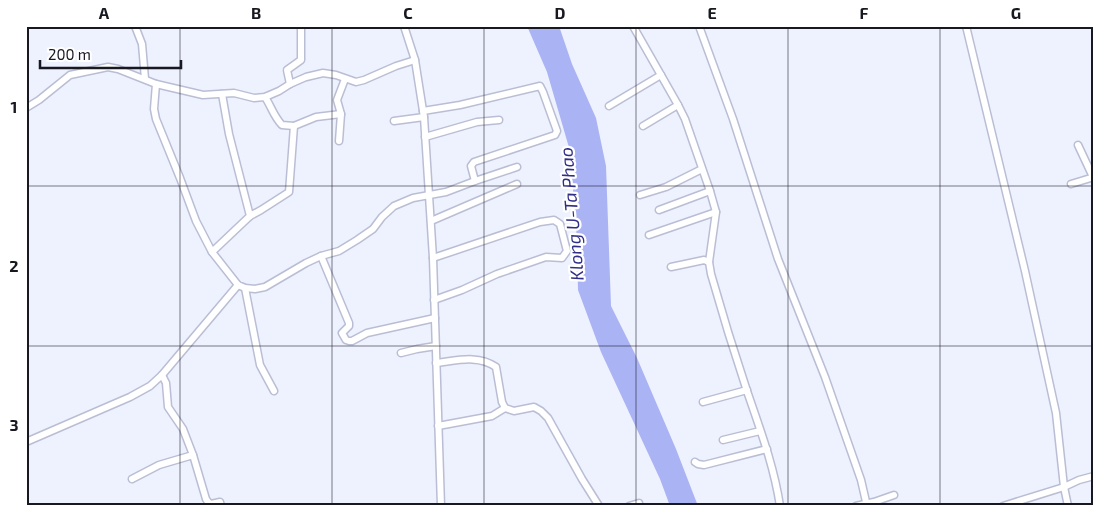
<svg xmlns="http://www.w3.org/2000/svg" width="1120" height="532" font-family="'Exo 2',sans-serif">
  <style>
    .water { fill: #aab3f3 }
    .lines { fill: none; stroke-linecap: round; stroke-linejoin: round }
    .minor-casing { stroke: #babed4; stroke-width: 9 }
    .minor { stroke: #fff; stroke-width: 6 }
    .grid { fill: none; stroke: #171820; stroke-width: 1; stroke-opacity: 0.55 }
    .labels { text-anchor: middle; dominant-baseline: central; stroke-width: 4.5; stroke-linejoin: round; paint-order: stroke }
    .water-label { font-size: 18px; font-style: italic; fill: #312e88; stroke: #fff }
    .neatline { fill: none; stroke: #171820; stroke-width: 2 }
    .grid-label { font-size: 16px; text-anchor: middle; font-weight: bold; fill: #171820 }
  </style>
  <rect width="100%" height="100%" fill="#eef1fe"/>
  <path class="water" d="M527,26H559L572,64L596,118L606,166L611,306L637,358L676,449L698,506H670L660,479L601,352L578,290L577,240L570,151L547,72Z"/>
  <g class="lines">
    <g class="minor-casing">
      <g id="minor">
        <path d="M135,26L142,44L145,79"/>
        <path d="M404,26L415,60L424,117L433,258L441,506"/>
        <path d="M633,26L678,105L685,119L710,191L716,212L709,262L711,274C722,313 734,352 747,391C760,429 774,466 780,506"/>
        <path d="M699,26L733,119L778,259L825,377L861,480L867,506"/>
        <path d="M966,26L1025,271L1056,413L1064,487L1068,506"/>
        <path d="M156,84L154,109L156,119L180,178L196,221L212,252L238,285L245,288L255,289L265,287L306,263L321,256L339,251L357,240L373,229L382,217L394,206L413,198L446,192L475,181L517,167"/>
        <path d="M290,84L287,70L301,60V26"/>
        <path d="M265,97C271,106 274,117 282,125L294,126L316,117L341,114"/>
        <path d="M609,106L661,75"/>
        <path d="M26,108L39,100L70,75L108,67L118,69L156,84L203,95L234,93L254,98L265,97L279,91L290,84L306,77L323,73L336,75L356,82L364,80L396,66L415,60"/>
        <path d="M423,111L460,105L540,86L543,92L557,131L555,135L474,162L471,166L475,181"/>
        <path d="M394,121L424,117"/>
        <path d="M643,126L678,105"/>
        <path d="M425,137L477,122L499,120"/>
        <path d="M339,141L341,114L337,100L345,79"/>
        <path d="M1078,145L1093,177"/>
        <path d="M1071,184L1094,177"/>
        <path d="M640,195L666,187L702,169"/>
        <path d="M659,210L710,191"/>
        <path d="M250,216L261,210L289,192L294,126"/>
        <path d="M431,221L517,184"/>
        <path d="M649,235L716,212"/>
        <path d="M212,252L250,216L229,134L222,94"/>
        <path d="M321,256L349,323V326L342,333L346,340L349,341H352L367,333L435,318"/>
        <path d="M433,258L540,222L554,220L560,224L567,251L562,258L546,257L497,274L462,290L434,300"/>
        <path d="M671,267L704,260L709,262"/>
        <path d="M245,288L260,365L274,391"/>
        <path d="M401,353L417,349L436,346"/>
        <path d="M436,363C455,361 478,354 496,367L502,402L505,408L514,411L534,407L541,411L548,418L582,479L599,506"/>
        <path d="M162,375L166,383L168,407L183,429L193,455L206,499L208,502L211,504L220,502L221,506"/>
        <path d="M703,402L747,390"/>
        <path d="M438,426L492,416L505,408"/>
        <path d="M723,440L760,431"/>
        <path d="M26,442L130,397L150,386L162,375L238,285"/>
        <path d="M695,462L698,464L704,465L767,449"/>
        <path d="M132,479L159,465L193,455"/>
        <path d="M629,506L639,503"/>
        <path d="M856,506L874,502L894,495"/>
        <path d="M1003,506L1064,487L1079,480L1094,476"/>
      </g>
    </g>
    <use href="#minor" class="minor"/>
  </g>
  <path class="grid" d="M180,26V506M332,26V506M484,26V506M636,26V506M788,26V506M940,26V506M26,186H1094M26,346H1094"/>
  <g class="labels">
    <g class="water-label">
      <text transform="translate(571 214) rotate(-95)">Klong U-Ta Phao</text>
    </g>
  </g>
  <rect width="1120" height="532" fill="none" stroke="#ffffff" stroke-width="55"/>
  <path d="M40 60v8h141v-8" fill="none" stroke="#171820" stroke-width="2.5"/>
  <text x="48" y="60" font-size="15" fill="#171820" stroke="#ffffff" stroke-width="4" paint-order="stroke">200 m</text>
  <rect x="28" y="28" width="1064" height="476" class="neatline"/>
  <g class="grid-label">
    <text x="104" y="19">A</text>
    <text x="256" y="19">B</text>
    <text x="408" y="19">C</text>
    <text x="560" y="19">D</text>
    <text x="712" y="19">E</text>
    <text x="864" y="19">F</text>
    <text x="1016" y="19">G</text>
    <text x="14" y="113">1</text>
    <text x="14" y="272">2</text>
    <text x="14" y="431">3</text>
  </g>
</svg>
